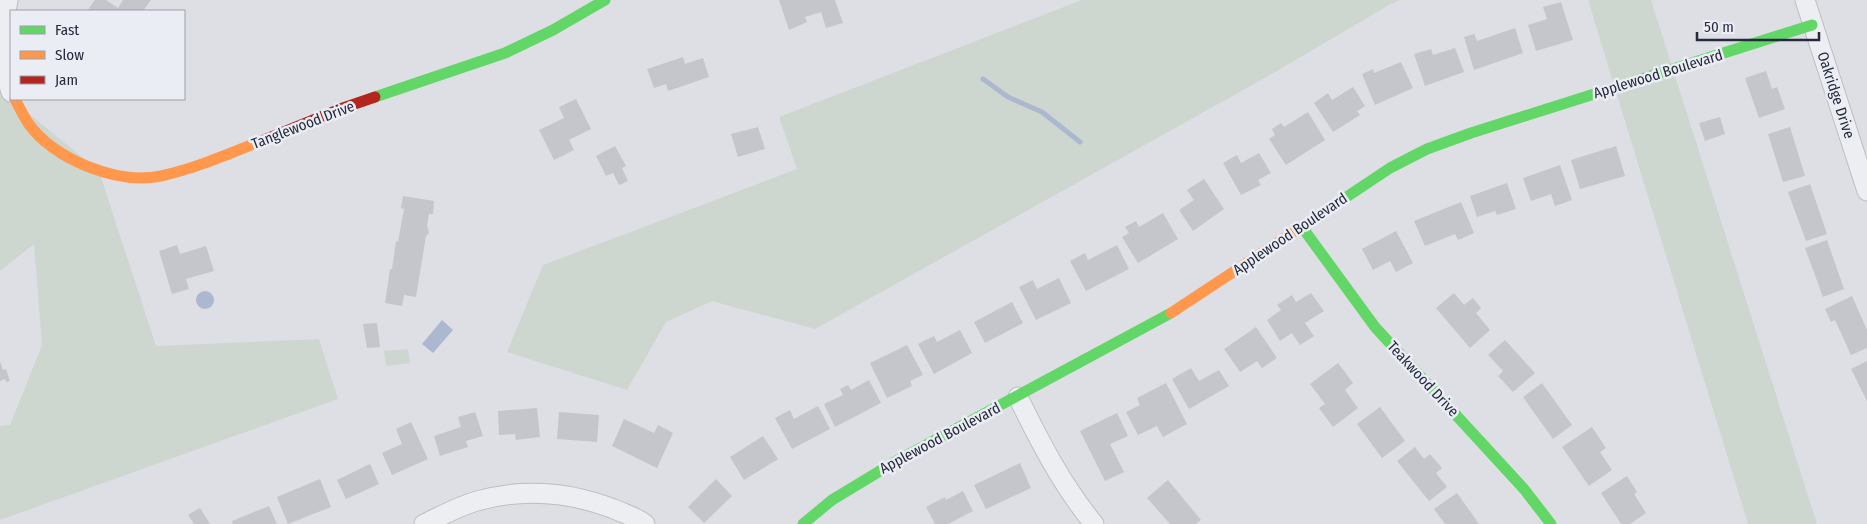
<svg xmlns="http://www.w3.org/2000/svg" width="1867" height="524" font-family="'Fira Sans Condensed',sans-serif">
  <style>
    .green { fill: #cdd7cf }
    .water { fill: #acb7d0 }
    .lines { fill: none; stroke-linecap: round; stroke-linejoin: round }
    .stream { stroke: #acb7d0; stroke-width: 5 }
    .building { fill: #c4c6cb }
    .street-casing { stroke: #bdbdc2; stroke-width: 21 }
    .street { stroke: #edeef1; stroke-width: 19 }
    .fast { stroke: #63d668; stroke-width: 11 }
    .slow { stroke: #ff974d; stroke-width: 11 }
    .jam { stroke: #b3261e; stroke-width: 11 }
    .labels { text-anchor: middle; dominant-baseline: central; stroke-width: 5; stroke-linejoin: round; paint-order: stroke }
    .street-label { font-size: 15px; fill: #262a3c; stroke: #ebedf4 }
  </style>
  <rect width="100%" height="100%" fill="#dedfe4"/>
  <g class="green">
    <path d="M0,0L11,99L99,171L156,346L319,339L338,399L0,520V426L10,425L42,345L34,244L0,271Z"/>
    <path d="M1082,0H1400L1389,5L1263,79L815,329L712,301L666,322L627,390L507,352L543,265L797,169L779,117Z"/>
    <path d="M1588,0H1651L1817,524H1748Z"/>
    <path d="M408,349L410,363L386,366L384,351Z"/>
  </g>
  <g class="water">
    <circle cx="205" cy="300" r="9"/>
    <path d="M442,320L453,330L433,353L422,344Z"/>
  </g>
  <g class="lines">
    <path class="stream" d="M983,79L1008,97L1042,112L1080,142"/>
  </g>
  <g class="building">
    <path d="M95,0H106L118,8L123,0H151L143,11H87Z"/>
    <path d="M779,0H835L843,23L826,28L821,12L805,17L807,22L789,30Z"/>
    <path d="M1561,2L1573,40L1536,51L1528,25L1547,19L1543,7Z"/>
    <path d="M1515,28L1523,53L1474,70L1464,37L1474,34L1477,41Z"/>
    <path d="M1455,48L1464,72L1425,86L1414,54L1431,49L1433,55Z"/>
    <path d="M683,57L685,64L703,58L709,77L668,91L666,84L654,88L647,69Z"/>
    <path d="M1401,62L1413,88L1375,105L1362,74L1373,69L1374,73Z"/>
    <path d="M1766,71L1772,89L1777,87L1785,109L1759,118L1745,78Z"/>
    <path d="M1353,87L1365,106L1357,111L1360,115L1333,132L1314,103L1328,93L1332,100Z"/>
    <path d="M576,99L591,129L569,140L574,150L554,160L539,130L564,118L559,107Z"/>
    <path d="M1308,112L1325,140L1286,165L1269,139L1275,135L1272,129L1281,123L1284,127Z"/>
    <path d="M1720,117L1725,134L1705,141L1699,123Z"/>
    <path d="M758,127L765,149L738,157L731,134Z"/>
    <path d="M1790,127L1805,176L1783,182L1768,134Z"/>
    <path d="M615,146L626,166L622,168L628,181L619,185L613,173L606,176L596,156Z"/>
    <path d="M1616,146L1625,176L1580,189L1571,160Z"/>
    <path d="M1259,153L1271,173L1258,180L1261,185L1241,195L1223,163L1237,155L1241,163Z"/>
    <path d="M1560,165L1572,200L1555,206L1551,194L1531,201L1523,178Z"/>
    <path d="M1204,179L1224,209L1193,231L1179,210L1194,200L1187,190Z"/>
    <path d="M1507,183L1516,209L1497,215L1495,211L1477,217L1470,196Z"/>
    <path d="M1810,184L1827,234L1806,241L1788,192Z"/>
    <path d="M403,196L434,201L433,214H429L427,225L429,233L426,236L416,297L404,295L402,306L385,303L390,269H392L396,241L398,242L404,209L401,208Z"/>
    <path d="M1461,202L1474,233L1458,240L1455,234L1425,246L1414,221Z"/>
    <path d="M1163,213L1178,239L1138,263L1122,237L1129,233L1125,227L1136,221L1139,227Z"/>
    <path d="M1396,231L1413,263L1396,272L1390,261L1373,270L1362,249Z"/>
    <path d="M1827,240L1844,289L1823,297L1805,248Z"/>
    <path d="M177,245L180,254L206,246L214,271L186,279L189,289L172,294L159,251Z"/>
    <path d="M1117,245L1129,269L1086,291L1070,261L1085,253L1088,260Z"/>
    <path d="M1059,278L1071,303L1036,320L1019,287L1033,280L1037,289Z"/>
    <path d="M1311,293L1324,311L1305,323L1314,336L1300,345L1292,333L1280,341L1267,320L1281,310L1277,305L1292,295L1296,302Z"/>
    <path d="M1454,293L1464,305L1473,298L1481,308L1476,313L1490,330L1470,348L1436,308Z"/>
    <path d="M1852,296L1867,330V348L1851,355L1835,320L1831,322L1825,309Z"/>
    <path d="M1012,302L1023,323L985,343L974,322Z"/>
    <path d="M377,323L380,347L367,348L363,324Z"/>
    <path d="M1256,327L1277,358L1262,368L1257,361L1240,372L1224,349Z"/>
    <path d="M960,330L972,353L934,374L918,344L934,336L937,342Z"/>
    <path d="M1505,340L1535,373L1513,392L1498,376L1503,371L1488,355Z"/>
    <path d="M907,345L923,375L910,381L912,386L887,398L870,363Z"/>
    <path d="M0,361L3,370L6,369L10,381L6,382L5,379L0,381Z"/>
    <path d="M1867,361V401L1851,369Z"/>
    <path d="M1338,363L1353,383L1345,390L1358,408L1333,427L1319,408L1325,404L1310,384Z"/>
    <path d="M1191,368L1199,381L1219,370L1229,386L1189,409L1172,379Z"/>
    <path d="M869,380L881,403L835,427L824,404L843,395L840,389L848,385L851,390Z"/>
    <path d="M1166,383L1187,424L1163,437L1157,426L1138,435L1126,412L1140,405L1137,398Z"/>
    <path d="M1542,383L1572,425L1553,439L1523,397Z"/>
    <path d="M818,406L830,429L792,449L775,418L790,410L794,419Z"/>
    <path d="M1380,407L1405,441L1382,458L1357,424Z"/>
    <path d="M537,408L540,437L516,440L515,434L499,435L498,411Z"/>
    <path d="M475,412L483,436L466,441L468,447L440,456L434,436L461,427L458,417Z"/>
    <path d="M559,412L599,415L597,442L557,439Z"/>
    <path d="M1117,413L1128,436L1110,444L1124,472L1105,481L1080,431Z"/>
    <path d="M624,419L654,433L658,425L673,433L657,468L612,446Z"/>
    <path d="M411,422L428,459L392,475L382,453L402,444L396,429Z"/>
    <path d="M1592,427L1606,448L1600,452L1612,470L1589,486L1562,447Z"/>
    <path d="M763,436L778,459L744,480L730,457Z"/>
    <path d="M1415,447L1424,459L1430,454L1442,468L1436,473L1447,487L1429,501L1397,461Z"/>
    <path d="M1020,463L1031,488L986,509L974,485Z"/>
    <path d="M370,464L379,484L346,499L337,480Z"/>
    <path d="M1627,476L1637,492L1634,494L1646,513L1630,524H1621L1601,493Z"/>
    <path d="M320,479L331,507L288,524L277,497Z"/>
    <path d="M716,479L732,496L704,523L688,507Z"/>
    <path d="M1168,480L1201,520L1196,524H1170L1147,498Z"/>
    <path d="M963,491L973,511L948,524H935L926,507L945,497L946,500Z"/>
    <path d="M1457,493L1479,524H1445L1434,509Z"/>
    <path d="M269,506L277,524H233L232,521Z"/>
    <path d="M200,508L210,524H194L188,515Z"/>
  </g>
  <g class="lines">
    <g class="street-casing">
      <g id="street">
        <path d="M8,0C2,31 1,62 11,92"/>
        <path d="M1805,0L1867,191"/>
        <path d="M1018,397C1040,442 1062,485 1094,524"/>
        <path d="M424,524C441,516 459,506 477,501C523,488 570,492 614,509C625,514 636,517 645,524"/>
      </g>
    </g>
    <use href="#street" class="street"/>
    <g class="fast">
      <path d="M375,97L505,53L553,30L605,0"/>
      <path d="M1312,220L1390,168L1427,149L1471,133L1812,25"/>
      <path d="M1302,227L1375,327L1524,489L1551,524"/>
      <path d="M803,524L832,500L898,460L1171,313"/>
    </g>
    <g class="slow">
      <path d="M15,99C19,107 23,115 28,123C53,159 117,185 161,176C197,168 231,153 266,139"/>
      <path d="M1171,313L1312,220"/>
    </g>
    <path class="jam" d="M266,139L340,109L375,97"/>
  </g>
  <g class="labels">
    <g class="street-label">
      <text transform="translate(1658 74) rotate(-17)">Applewood Boulevard</text>
      <text transform="translate(1836 95) rotate(72)">Oakridge Drive</text>
      <text transform="translate(303 125) rotate(-21)">Tanglewood Drive</text>
      <text transform="translate(1290 234) rotate(-34)">Applewood Boulevard</text>
      <text transform="translate(1423 379) rotate(47)">Teakwood Drive</text>
      <text transform="translate(940 438) rotate(-28)">Applewood Boulevard</text>
    </g>
  </g>
  <rect x="10" y="10" width="175" height="90" fill="#ebedf4" stroke="#9c9faa"/>
  <rect x="20" y="26" width="25" height="8" fill="#63d668" stroke="#9c9faa"/>
  <text x="55" y="35" font-size="15" fill="#262a3c">Fast</text>
  <rect x="20" y="51" width="25" height="8" fill="#ff974d" stroke="#9c9faa"/>
  <text x="55" y="60" font-size="15" fill="#262a3c">Slow</text>
  <rect x="20" y="76" width="25" height="8" fill="#b3261e" stroke="#9c9faa"/>
  <text x="55" y="85" font-size="15" fill="#262a3c">Jam</text>
  <path d="M1697 32v8h122v-8" fill="none" stroke="#262a3c" stroke-width="2.5"/>
  <text x="1704" y="32" font-size="15" fill="#262a3c" stroke="#ebedf4" stroke-width="4" paint-order="stroke">50 m</text>
</svg>
